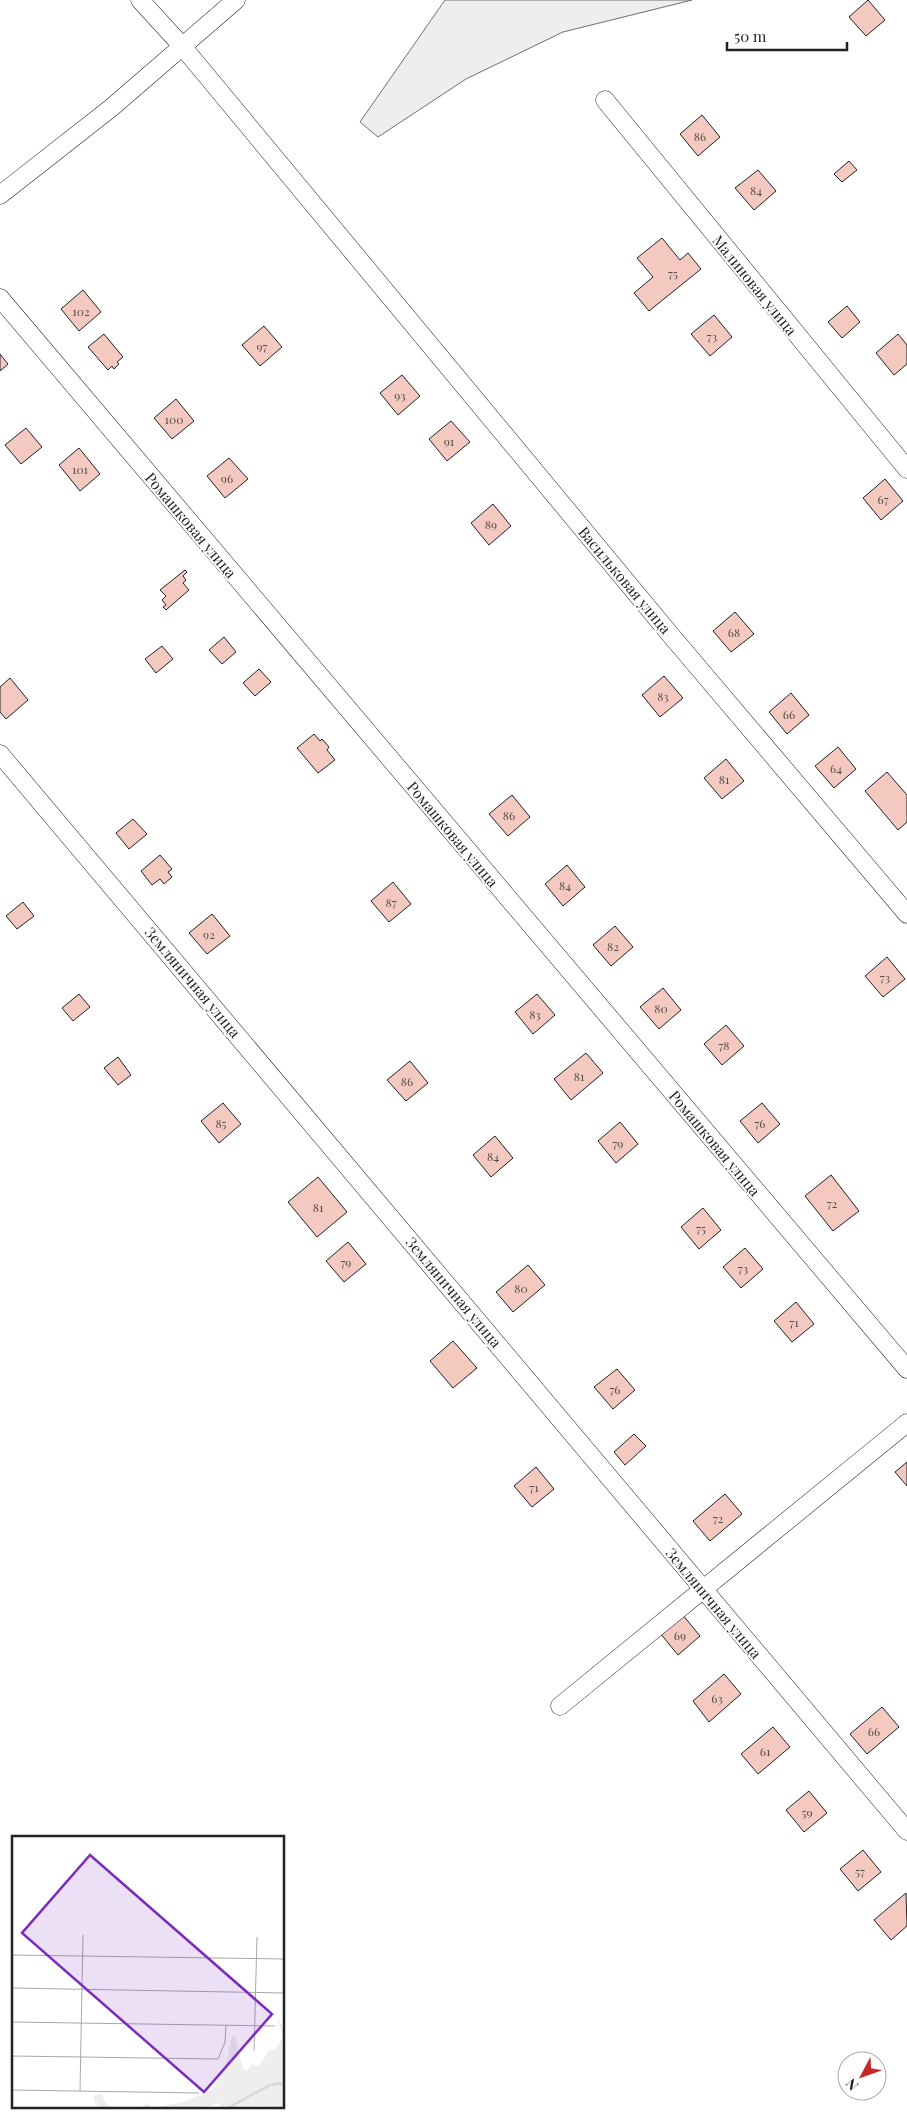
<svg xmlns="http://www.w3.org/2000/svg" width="907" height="2121" font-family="'Playfair Display',serif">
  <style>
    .green { fill: #eee; stroke: #6f6f6f }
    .building { fill: #f3c9c0; stroke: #222 }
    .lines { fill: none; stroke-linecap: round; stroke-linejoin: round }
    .minor-casing { stroke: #222; stroke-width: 19 }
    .minor { stroke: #fff; stroke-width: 18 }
    .labels { text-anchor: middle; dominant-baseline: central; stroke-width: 4; stroke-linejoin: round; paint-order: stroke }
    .number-label { font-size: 12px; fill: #564c4a }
    .street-label { font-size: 15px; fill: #222; stroke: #fff }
    .inset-river { fill: none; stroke: #d9d9d9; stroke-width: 2.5 }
    .inset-road { fill: none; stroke: #a7a7a7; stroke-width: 1 }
    .view { fill: #7b2cbf; fill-opacity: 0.15; stroke: #7b2cbf; stroke-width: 2.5 }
    .inset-edge { fill: none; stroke: #222; stroke-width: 2.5 }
  </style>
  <rect width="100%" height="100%" fill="#fff"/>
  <path class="green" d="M445,0H692L563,32L466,79L378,137L360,122Z"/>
  <g class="building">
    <path d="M868,0L885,20L866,36L849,17Z"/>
    <path d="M702,115L720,137L698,156L680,134Z"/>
    <path d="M849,161L857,170L842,182L834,174Z"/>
    <path d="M758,170L776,191L754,210L735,188Z"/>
    <path d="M662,238L680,260L688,253L701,269L649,311L634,293L653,277L637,258Z"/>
    <path d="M83,290L101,312L79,331L61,309Z"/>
    <path d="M847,306L860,322L842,338L828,322Z"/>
    <path d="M714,315L732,337L710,356L691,334Z"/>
    <path d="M264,326L282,347L260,366L242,345Z"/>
    <path d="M104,334L123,357L117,362L119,364L114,369L112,366L108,370L88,347Z"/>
    <path d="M898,334L907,345V364L894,375L876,353Z"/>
    <path d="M0,354L8,364L0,371Z"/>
    <path d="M402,375L420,396L398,415L380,393Z"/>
    <path d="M176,399L194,421L172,439L154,418Z"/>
    <path d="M451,421L470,442L447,461L429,439Z"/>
    <path d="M26,428L42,447L21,464L5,445Z"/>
    <path d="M79,448L100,474L80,491L59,465Z"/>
    <path d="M229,458L248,479L225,498L207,476Z"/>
    <path d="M885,479L903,501L881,520L863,498Z"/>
    <path d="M493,504L511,526L489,545L471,523Z"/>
    <path d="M185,570L187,572L183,576L186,580L183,583L189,590L166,610L163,607L166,605L162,600L166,596L160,590Z"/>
    <path d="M735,612L754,634L731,652L713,631Z"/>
    <path d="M224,637L236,652L222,664L209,650Z"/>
    <path d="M162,646L173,659L156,673L145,659Z"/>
    <path d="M259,669L271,682L255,696L243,683Z"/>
    <path d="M664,676L683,698L660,717L642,695Z"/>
    <path d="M10,678L28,700L6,719L0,712V687Z"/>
    <path d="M791,693L809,715L787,734L769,712Z"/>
    <path d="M314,734L320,741L322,739L329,747L327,750L335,760L318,773L297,748Z"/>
    <path d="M838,747L856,769L834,788L815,766Z"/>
    <path d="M726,759L744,781L722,799L704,778Z"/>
    <path d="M887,772L907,795V822L898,830L865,791Z"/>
    <path d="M512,795L530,817L508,836L489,814Z"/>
    <path d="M133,819L147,834L129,849L116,833Z"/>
    <path d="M160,855L172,869L168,872L172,877L164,884L160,879L152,885L141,871Z"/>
    <path d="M567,865L585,887L563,906L545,884Z"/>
    <path d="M393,882L411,904L389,922L371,901Z"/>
    <path d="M23,902L34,916L17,929L6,916Z"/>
    <path d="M212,914L230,936L207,954L189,933Z"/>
    <path d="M615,926L633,947L611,966L593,945Z"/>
    <path d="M887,957L905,979L883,997L865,976Z"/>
    <path d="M663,988L681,1010L659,1029L640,1007Z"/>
    <path d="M79,994L90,1007L73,1021L62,1008Z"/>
    <path d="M537,994L555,1015L533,1034L515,1012Z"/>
    <path d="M726,1025L744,1046L722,1065L704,1044Z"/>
    <path d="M586,1053L603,1073L571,1100L554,1079Z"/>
    <path d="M118,1057L131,1075L118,1085L104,1068Z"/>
    <path d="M410,1061L428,1083L406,1101L387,1080Z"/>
    <path d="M223,1103L241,1124L219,1143L201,1121Z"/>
    <path d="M762,1103L780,1124L758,1143L740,1121Z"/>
    <path d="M620,1122L638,1144L616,1163L598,1141Z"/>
    <path d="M495,1136L513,1158L491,1177L473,1155Z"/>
    <path d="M831,1175L859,1211L833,1231L805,1196Z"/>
    <path d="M318,1177L347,1212L317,1237L288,1202Z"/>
    <path d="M703,1208L721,1230L699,1249L681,1227Z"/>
    <path d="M348,1242L366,1264L344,1282L326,1261Z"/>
    <path d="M745,1248L763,1269L741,1288L723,1267Z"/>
    <path d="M528,1265L545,1285L513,1312L496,1292Z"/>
    <path d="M796,1302L814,1324L792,1342L774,1321Z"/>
    <path d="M453,1341L477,1368L453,1388L430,1361Z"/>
    <path d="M617,1369L635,1390L613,1409L594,1387Z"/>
    <path d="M634,1434L646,1446L625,1465L614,1452Z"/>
    <path d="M907,1462V1486L895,1472Z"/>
    <path d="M536,1467L554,1489L532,1507L514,1486Z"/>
    <path d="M725,1494L742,1514L710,1541L693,1521Z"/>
    <path d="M682,1614L700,1636L678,1655L660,1633Z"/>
    <path d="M724,1674L741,1694L709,1722L693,1701Z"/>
    <path d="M882,1707L899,1727L867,1754L850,1734Z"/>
    <path d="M773,1727L790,1747L758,1774L741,1754Z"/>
    <path d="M809,1791L827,1813L804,1832L786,1810Z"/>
    <path d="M863,1850L881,1872L858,1891L840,1869Z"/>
    <path d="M906,1893L907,1926L891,1940L874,1920Z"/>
  </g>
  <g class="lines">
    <g class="minor-casing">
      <g id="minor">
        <path d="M140,0L182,46L669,633L907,914"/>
        <path d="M605,100L907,469"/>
        <path d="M0,195L111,108L236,0"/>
        <path d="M0,298L907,1369"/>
        <path d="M0,754L907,1831"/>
        <path d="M560,1706L907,1423"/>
      </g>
    </g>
    <use href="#minor" class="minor"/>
  </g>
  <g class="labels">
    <g class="number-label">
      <text x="700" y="136">86</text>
      <text x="756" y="190">84</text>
      <text x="673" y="273">75</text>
      <text x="81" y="311">102</text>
      <text x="712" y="336">73</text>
      <text x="262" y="346">97</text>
      <text x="400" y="395">93</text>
      <text x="174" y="419">100</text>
      <text x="449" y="441">91</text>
      <text x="80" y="469">101</text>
      <text x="227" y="478">96</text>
      <text x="883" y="499">67</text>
      <text x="491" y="524">89</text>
      <text x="734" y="632">68</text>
      <text x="663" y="696">83</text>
      <text x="789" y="714">66</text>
      <text x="836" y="768">64</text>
      <text x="724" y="779">81</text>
      <text x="509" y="815">86</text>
      <text x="565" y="885">84</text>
      <text x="391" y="902">87</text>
      <text x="209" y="934">92</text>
      <text x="613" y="946">82</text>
      <text x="885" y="977">73</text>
      <text x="661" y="1008">80</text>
      <text x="535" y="1014">83</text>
      <text x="724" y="1045">78</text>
      <text x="579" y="1076">81</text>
      <text x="407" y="1081">86</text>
      <text x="221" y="1123">85</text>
      <text x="760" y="1123">76</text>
      <text x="618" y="1143">79</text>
      <text x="493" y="1156">84</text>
      <text x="832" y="1203">72</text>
      <text x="318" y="1207">81</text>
      <text x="701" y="1228">75</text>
      <text x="346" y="1262">79</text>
      <text x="743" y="1268">73</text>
      <text x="521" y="1288">80</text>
      <text x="794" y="1322">71</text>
      <text x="615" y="1389">76</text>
      <text x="534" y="1487">71</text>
      <text x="718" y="1518">72</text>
      <text x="680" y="1635">69</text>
      <text x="717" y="1698">63</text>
      <text x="874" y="1731">66</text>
      <text x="765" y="1751">61</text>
      <text x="807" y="1812">59</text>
      <text x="860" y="1871">57</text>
    </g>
    <g class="street-label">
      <text transform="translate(755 285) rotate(51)">Малиновая улица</text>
      <text transform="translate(191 525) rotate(50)">Ромашковая улица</text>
      <text transform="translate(625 580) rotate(50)">Васильковая улица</text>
      <text transform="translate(453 834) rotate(50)">Ромашковая улица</text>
      <text transform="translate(193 982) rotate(50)">Земляничная улица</text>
      <text transform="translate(715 1143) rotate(50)">Ромашковая улица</text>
      <text transform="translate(454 1292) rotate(50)">Земляничная улица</text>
      <text transform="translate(714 1603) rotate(50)">Земляничная улица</text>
    </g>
  </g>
  <g transform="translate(12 1836)">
    <rect width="272" height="272" fill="#fff"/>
    <path d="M265,181L272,192V272L249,270L209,272L207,267L190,272H128L135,267L140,272L172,266L200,254L215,224L220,200H223L231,233L236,234L240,228L246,231L257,214H263L271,201ZM90,258L93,266L101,272H87L82,265V259Z" fill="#eee"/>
    <path class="inset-river" d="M214,273L258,249L273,247"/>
    <path class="inset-road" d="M0,119L273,123M0,152L273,157M0,186L263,190M242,215L245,101M0,220L206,223L213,206L214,189M0,254L187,257M68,255L71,99"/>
    <path class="view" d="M78,19L260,178L192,256L10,97Z"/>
    <rect width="272" height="272" class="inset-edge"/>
  </g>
  <g transform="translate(862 2076) rotate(229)"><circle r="24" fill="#ffffff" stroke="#a7a7a7"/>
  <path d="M0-4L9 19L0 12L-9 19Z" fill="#c62828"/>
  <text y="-8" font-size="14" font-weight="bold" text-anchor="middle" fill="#222222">N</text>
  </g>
  <path d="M727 42v8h120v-8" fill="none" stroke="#222222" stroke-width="2.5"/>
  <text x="734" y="42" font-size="15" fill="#222222" stroke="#ffffff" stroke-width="4" paint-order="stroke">50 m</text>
</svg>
